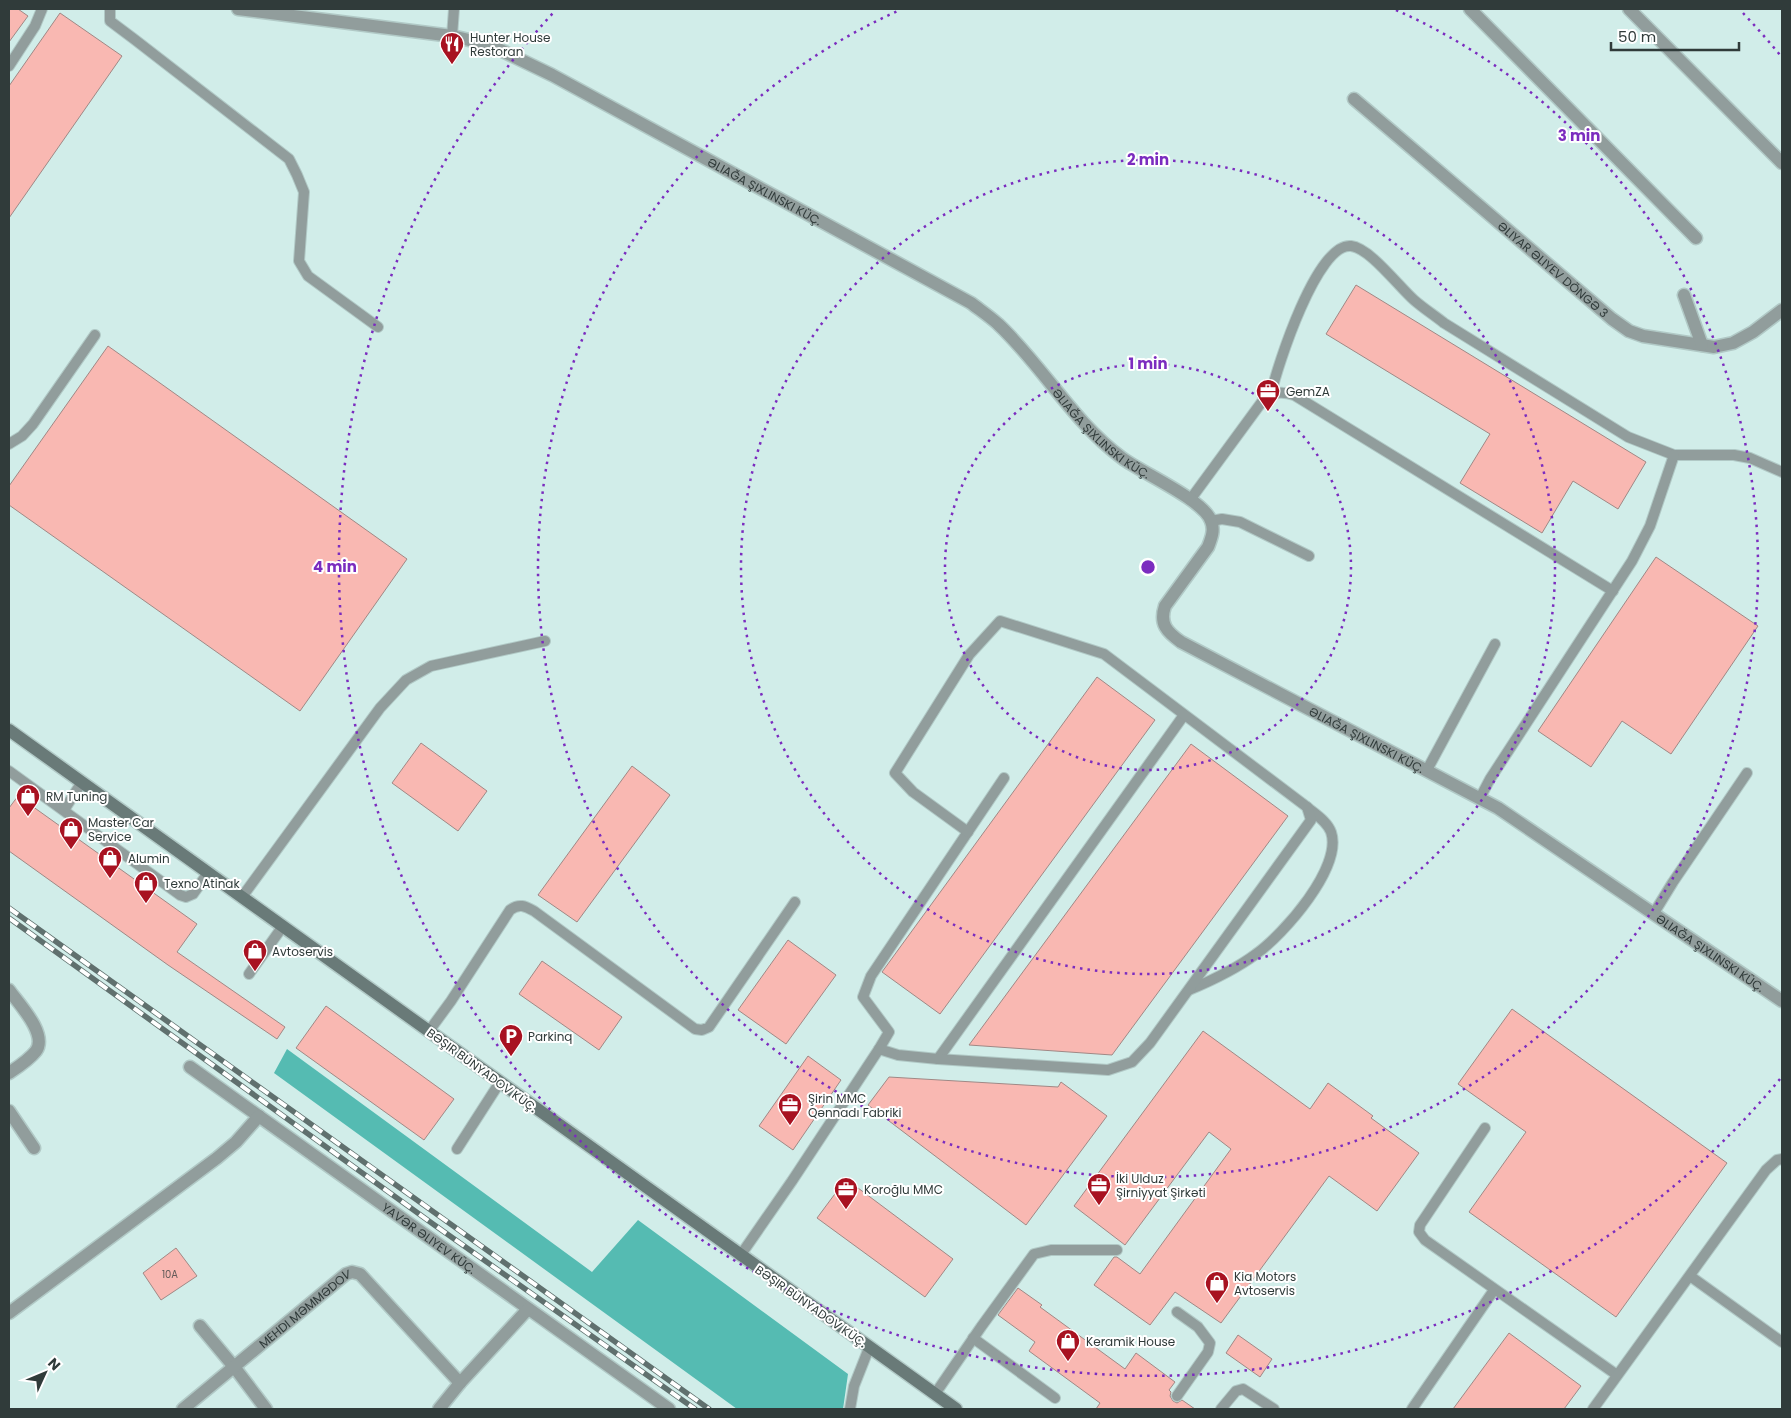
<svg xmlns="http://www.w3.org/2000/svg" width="1791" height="1418" font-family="Poppins,sans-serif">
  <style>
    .forest { fill: #55bbb2 }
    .building { fill: #f9b8b2; stroke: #a08885 }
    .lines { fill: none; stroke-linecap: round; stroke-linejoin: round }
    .lane-casing { stroke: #b1c9c6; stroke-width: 12 }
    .street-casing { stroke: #b1c9c6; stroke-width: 15 }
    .secondary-casing { stroke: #b1c9c6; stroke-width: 15 }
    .lane { stroke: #919d9c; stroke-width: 10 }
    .street { stroke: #919d9c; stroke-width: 12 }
    .secondary { stroke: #697a78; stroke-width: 12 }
    .rail-casing { stroke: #60706e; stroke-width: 5.5 }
    .rail { stroke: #fff; stroke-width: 4; stroke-dasharray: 11; stroke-linecap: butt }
    .ring { fill: none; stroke: #7b2cbf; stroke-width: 2.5; stroke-dasharray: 2.5 5 }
    .labels { text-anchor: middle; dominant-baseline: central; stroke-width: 4; stroke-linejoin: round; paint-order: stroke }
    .number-label { font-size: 10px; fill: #625a58 }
    .poi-label { font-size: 12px; fill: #303b3a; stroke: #fff; text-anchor: start }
    .street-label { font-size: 12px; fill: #303b3a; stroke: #fff }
    .centre { fill: #7b2cbf; stroke: #fff; stroke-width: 2.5 }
    .ring-label { font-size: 15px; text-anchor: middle; font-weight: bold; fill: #7b2cbf; stroke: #fff; stroke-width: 4; stroke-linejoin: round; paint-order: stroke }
  </style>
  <rect width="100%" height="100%" fill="#d1ede9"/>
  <path class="forest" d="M287,1049L592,1272L638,1220L848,1374L843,1409H737L274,1073Z"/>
  <g class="building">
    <path d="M9,9H18L28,16L9,42Z"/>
    <path d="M60,13L122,56L9,218V86Z"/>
    <path d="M1356,285L1646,462L1618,509L1573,481L1542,533L1460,483L1490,434L1326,334Z"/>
    <path d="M108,346L407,559L300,711L9,505V486Z"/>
    <path d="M1656,557L1758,626L1671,754L1622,721L1591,767L1538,731Z"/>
    <path d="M1097,677L1155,720L940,1014L882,972Z"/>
    <path d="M421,743L487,791L458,831L392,783Z"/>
    <path d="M1191,744L1288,816L1112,1055L969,1045Z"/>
    <path d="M632,766L670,795L577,922L538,895Z"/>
    <path d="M18,796L197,924L177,952L285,1027L277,1039L168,965L9,851V808Z"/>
    <path d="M788,940L836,975L786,1044L738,1010Z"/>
    <path d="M542,961L622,1017L599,1050L519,994Z"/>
    <path d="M326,1006L454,1099L424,1140L296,1048Z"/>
    <path d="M1512,1009L1727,1163L1616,1317L1469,1212L1526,1132L1458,1084Z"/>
    <path d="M1203,1031L1310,1109L1328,1083L1373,1116L1371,1118L1419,1153L1377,1211L1329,1176L1221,1323L1175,1292L1150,1325L1094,1285L1114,1257H1117L1140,1274L1231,1149L1209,1132L1125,1245L1074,1206Z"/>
    <path d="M808,1056L841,1080L793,1150L759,1126Z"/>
    <path d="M889,1077L1058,1087L1061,1082L1107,1116L1026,1225L868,1105Z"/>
    <path d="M846,1179L953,1259L925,1297L817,1218Z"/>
    <path d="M176,1248L197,1276L161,1300L143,1273Z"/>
    <path d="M1018,1288L1042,1305L1040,1307L1125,1369L1136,1353L1175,1382L1169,1390L1171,1392L1170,1396L1173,1401L1177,1403L1182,1400L1195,1409H1096L1100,1403L1029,1351L1035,1342L998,1315Z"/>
    <path d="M1509,1333L1581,1386L1564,1409H1453Z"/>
    <path d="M1238,1335L1272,1359L1260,1377L1226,1353Z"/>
  </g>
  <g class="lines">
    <g class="lane-casing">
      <g id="lane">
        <path d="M110,9V21L134,39L289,159L297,175L304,192L299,261L308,276L378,327"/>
        <path d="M452,36L454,9"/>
        <path d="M9,66L35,26L42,9"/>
        <path d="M1271,394C1277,367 1317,242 1351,246C1370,248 1399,287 1414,300C1423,308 1434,315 1444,323L1628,437L1674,455H1734L1750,458L1782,472"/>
        <path d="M9,444L22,436L33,424L95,335"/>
        <path d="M1190,500L1264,399C1275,392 1282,391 1294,395L1613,591"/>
        <path d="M1211,521L1222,519L1240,522L1309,556"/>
        <path d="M1427,770L1495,644"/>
        <path d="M9,771L180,895L186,897L193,894L208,873"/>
        <path d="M1480,798L1490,779L1632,561L1650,526L1674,455"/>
        <path d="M64,810L82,782"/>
        <path d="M242,897L380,708L406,680L431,666L545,641"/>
        <path d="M1654,913L1673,882L1747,773"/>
        <path d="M249,974L283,926"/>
        <path d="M1189,990C1213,980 1236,969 1256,954C1284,934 1343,867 1331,832C1327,821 1315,814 1307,807"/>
        <path d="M429,1031L451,1001L510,910C519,903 525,906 534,911L695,1029L702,1030L709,1027L795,902"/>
        <path d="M879,1049L889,1032L863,997L871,976L1004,778"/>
        <path d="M938,1059L1184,715"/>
        <path d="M1485,1128L1420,1225L1419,1232L1425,1240L1617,1375"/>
        <path d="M457,1149L500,1082"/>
        <path d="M740,1256L792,1181L879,1049L898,1055L938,1059L1108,1070L1132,1062L1150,1043L1311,820L1307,807L1104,654L1000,621L969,655L895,773L913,792L968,832"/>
        <path d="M1690,1276L1782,1342"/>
        <path d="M1177,1312L1198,1327L1210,1343L1208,1352L1177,1396"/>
        <path d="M973,1338L1055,1398"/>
        <path d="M935,1394L981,1327L1034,1254L1051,1250H1117"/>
        <path d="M850,1409L854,1386L869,1348"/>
        <path d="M1221,1409L1236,1391L1243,1389L1274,1409"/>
        <path d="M1412,1409L1494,1290"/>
        <path d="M1593,1409L1766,1170L1777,1160L1782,1159"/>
      </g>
    </g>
    <g class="street-casing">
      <g id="street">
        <path id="s1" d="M238,9L452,36L490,45L552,75L971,303C980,310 989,316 998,324C1043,366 1072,421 1122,458C1142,473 1204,500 1211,521C1215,530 1211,539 1208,547L1165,606C1159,624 1167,632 1181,642L1498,808L1782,1001"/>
        <path d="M1470,9L1696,238"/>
        <path d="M1629,9L1782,163"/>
        <path id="s2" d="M1354,99L1612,319L1629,331L1643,336L1714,347L1733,343L1753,332L1782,310"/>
        <path d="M1684,295L1702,345"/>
        <path d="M9,990C19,1004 48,1034 36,1051C29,1060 18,1067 9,1073"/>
        <path id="s3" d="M190,1067L669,1409"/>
        <path d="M9,1111L34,1148"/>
        <path d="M9,1313L217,1158L236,1142L259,1116"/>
        <path d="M200,1326L235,1368L266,1409"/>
        <path id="s4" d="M183,1409L346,1274L352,1272L360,1274L460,1383"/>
        <path d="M439,1409L460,1383L528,1309"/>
      </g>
    </g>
    <g class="secondary-casing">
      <path id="secondary" d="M9,730L956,1409"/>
    </g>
    <use href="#lane" class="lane"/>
    <use href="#street" class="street"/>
    <use href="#secondary" class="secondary"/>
    <g class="rail-casing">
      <g id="rail">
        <path d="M9,908L709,1409"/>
        <path d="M9,918L433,1224L695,1409"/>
      </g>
    </g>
    <use href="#rail" class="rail"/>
  </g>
  <g class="ring">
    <circle cx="1148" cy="567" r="203"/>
    <circle cx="1148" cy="567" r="407"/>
    <path d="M1396 10A610 610 0 1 1 900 10"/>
    <path d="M1780 1079A813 813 0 1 1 553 13M1743 13A813 813 0 0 1 1780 55"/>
  </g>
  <defs>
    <g id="restaurant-pin" transform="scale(1.25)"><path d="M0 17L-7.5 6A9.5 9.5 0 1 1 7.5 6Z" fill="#a81221" stroke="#fff"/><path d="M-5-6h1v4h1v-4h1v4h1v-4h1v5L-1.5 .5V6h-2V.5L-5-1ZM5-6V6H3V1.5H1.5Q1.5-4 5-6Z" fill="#fff"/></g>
    <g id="office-pin" transform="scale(1.25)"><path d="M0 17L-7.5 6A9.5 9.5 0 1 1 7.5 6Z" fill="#a81221" stroke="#fff"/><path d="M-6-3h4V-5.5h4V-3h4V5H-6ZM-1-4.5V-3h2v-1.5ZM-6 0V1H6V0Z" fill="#fff"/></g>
    <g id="shop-pin" transform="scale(1.25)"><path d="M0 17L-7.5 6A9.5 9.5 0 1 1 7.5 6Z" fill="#a81221" stroke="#fff"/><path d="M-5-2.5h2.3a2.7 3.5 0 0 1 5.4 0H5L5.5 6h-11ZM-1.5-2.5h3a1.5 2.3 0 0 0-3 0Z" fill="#fff"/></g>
    <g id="parking-pin" transform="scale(1.25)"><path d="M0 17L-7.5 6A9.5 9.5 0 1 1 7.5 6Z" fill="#a81221" stroke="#fff"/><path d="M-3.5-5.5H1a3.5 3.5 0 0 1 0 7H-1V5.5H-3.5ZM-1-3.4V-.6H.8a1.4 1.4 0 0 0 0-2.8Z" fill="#fff"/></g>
  </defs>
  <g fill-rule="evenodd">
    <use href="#restaurant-pin" x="452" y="44"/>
    <use href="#office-pin" x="1268" y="391"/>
    <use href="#shop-pin" x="28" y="796"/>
    <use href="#shop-pin" x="71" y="829"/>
    <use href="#shop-pin" x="110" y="858"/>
    <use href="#shop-pin" x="146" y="883"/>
    <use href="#shop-pin" x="255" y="951"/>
    <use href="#parking-pin" x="511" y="1036"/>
    <use href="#office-pin" x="790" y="1105"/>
    <use href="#office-pin" x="1099" y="1185"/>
    <use href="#office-pin" x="846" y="1189"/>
    <use href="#shop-pin" x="1217" y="1283"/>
    <use href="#shop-pin" x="1068" y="1341"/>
  </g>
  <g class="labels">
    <g class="number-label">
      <text x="170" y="1274">10A</text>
    </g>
    <g class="poi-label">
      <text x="470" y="37">Hunter House<tspan x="470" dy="14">Restoran</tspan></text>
      <text x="1286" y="391">GemZA</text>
      <text x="46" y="796">RM Tuning</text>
      <text x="88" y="822">Master Car<tspan x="88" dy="14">Service</tspan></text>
      <text x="128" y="858">Alumin</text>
      <text x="164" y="883">Texno Atinak</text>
      <text x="272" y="951">Avtoservis</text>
      <text x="528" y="1036">Parkinq</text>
      <text x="808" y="1098">Şirin MMC<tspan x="808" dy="14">Qənnadı Fabriki</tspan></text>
      <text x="1116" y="1178">İki Ulduz<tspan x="1116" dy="14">Şirniyyat Şirkəti</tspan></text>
      <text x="864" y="1189">Koroğlu MMC</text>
      <text x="1234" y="1276">Kia Motors<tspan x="1234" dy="14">Avtoservis</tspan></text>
      <text x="1086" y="1341">Keramik House</text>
    </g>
    <g class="street-label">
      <text stroke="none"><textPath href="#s1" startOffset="566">ƏLIAĞA ŞIXLINSKI KÜÇ.</textPath></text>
      <text stroke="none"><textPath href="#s2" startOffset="262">ƏLIYAR ƏLIYEV DÖNGƏ 3</textPath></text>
      <text stroke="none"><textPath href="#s1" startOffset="986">ƏLIAĞA ŞIXLINSKI KÜÇ.</textPath></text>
      <text stroke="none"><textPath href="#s1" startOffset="1481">ƏLIAĞA ŞIXLINSKI KÜÇ.</textPath></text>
      <text stroke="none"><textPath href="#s1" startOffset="1886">ƏLIAĞA ŞIXLINSKI KÜÇ.</textPath></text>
      <text transform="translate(482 1070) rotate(36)">BƏŞIR BÜNYADOV KÜÇ.</text>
      <text stroke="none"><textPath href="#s3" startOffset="294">YAVƏR ƏLIYEV KÜÇ.</textPath></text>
      <text transform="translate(811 1306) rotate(35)">BƏŞIR BÜNYADOV KÜÇ.</text>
      <text stroke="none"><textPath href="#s4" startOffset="158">MEHDI MƏMMƏDOV</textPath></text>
    </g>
  </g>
  <circle cx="1148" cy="567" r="8" class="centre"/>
  <g class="ring-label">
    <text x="1579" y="141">3 min</text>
    <text x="1148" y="165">2 min</text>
    <text x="1148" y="369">1 min</text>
    <text x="335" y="572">4 min</text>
  </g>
  <rect width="1791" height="1418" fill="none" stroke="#303b3a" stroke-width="20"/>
  <g transform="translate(45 1373) rotate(46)" stroke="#ffffff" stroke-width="4" paint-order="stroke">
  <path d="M0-4L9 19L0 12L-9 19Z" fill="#303b3a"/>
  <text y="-8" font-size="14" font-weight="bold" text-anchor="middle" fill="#303b3a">N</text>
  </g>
  <path d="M1611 42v8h128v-8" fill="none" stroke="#303b3a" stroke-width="2.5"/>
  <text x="1618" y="42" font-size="15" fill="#303b3a" stroke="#ffffff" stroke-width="4" paint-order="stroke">50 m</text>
</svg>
